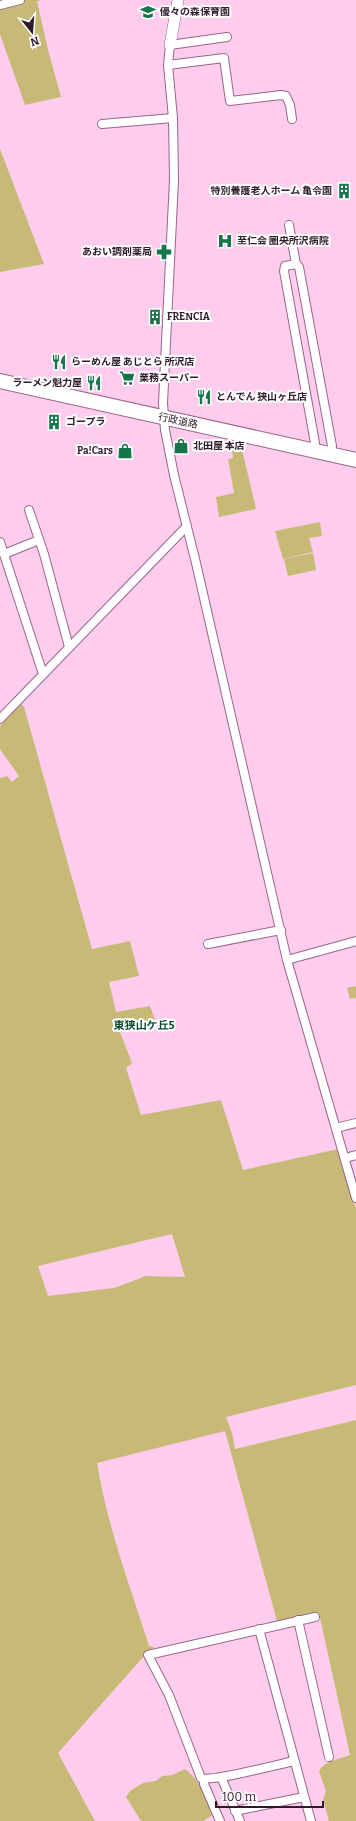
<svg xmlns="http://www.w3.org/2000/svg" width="356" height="1821" font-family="Bitter,'Noto Sans JP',serif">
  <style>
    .green { fill: #c7ba77; fill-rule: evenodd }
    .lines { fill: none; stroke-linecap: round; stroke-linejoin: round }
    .minor-casing { stroke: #9a648a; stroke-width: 10 }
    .tertiary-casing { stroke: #9a648a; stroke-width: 12 }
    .trunk-casing { stroke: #9a648a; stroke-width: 16 }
    .minor { stroke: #fff; stroke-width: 8 }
    .tertiary { stroke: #fff; stroke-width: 11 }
    .trunk { stroke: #fff; stroke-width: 14 }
    .labels { text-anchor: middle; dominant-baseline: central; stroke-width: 4; stroke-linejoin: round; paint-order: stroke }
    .poi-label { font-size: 10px; font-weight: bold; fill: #301a2a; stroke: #fff; text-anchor: start }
    .street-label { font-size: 10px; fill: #301a2a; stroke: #fff }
    .neighbourhood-label { font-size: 11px; font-weight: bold; fill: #0b4c2f; stroke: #fff }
  </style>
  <rect width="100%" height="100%" fill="#fecdee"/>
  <g class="green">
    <path d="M0,0H42L37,1L48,50L61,97L25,105L0,34Z"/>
    <path d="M0,149L44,264L0,272Z"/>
    <path d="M231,439L240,441L256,509L219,517L216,497L234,493L228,459L233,458Z"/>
    <path d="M320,522L322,536L309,538L313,552L283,559L275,531Z"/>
    <path d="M313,553L316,570L288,576L284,559Z"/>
    <path d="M21,704L24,707L92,949L130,941L139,976L109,982L116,1012L150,1006L156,1023L120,1032L132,1063L126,1068L141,1115L221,1100L243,1170L338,1149L356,1209V1385L226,1417L232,1433L235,1449L356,1420V1821H329L323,1800L326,1791L319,1771C324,1761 340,1759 350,1755L319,1613L277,1621L225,1431L97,1463C107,1525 130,1586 149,1646L154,1647L145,1655L58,1753L95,1821H0V778L7,776L12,782L19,776L0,749V726ZM172,1234L185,1277L146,1276L114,1288L48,1296L38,1266Z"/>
    <path d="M356,986V998L350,999L347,988Z"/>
    <path d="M185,1769C200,1780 207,1798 214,1814L203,1821H141L126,1797L130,1791L143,1783L156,1781L162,1776L172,1775Z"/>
  </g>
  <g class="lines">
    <g class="minor-casing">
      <g id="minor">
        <path d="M0,5L20,0"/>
        <path d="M227,37L170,45L168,65L173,118L174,180L163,403L165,430L174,475L196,563L287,960L356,1198"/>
        <path d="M168,65L224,58L230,101L281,95L286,96L290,105L292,119"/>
        <path d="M102,124L173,118"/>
        <path d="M289,225L296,264L299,267L332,446L331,454"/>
        <path d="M296,264L285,266L284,271L315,443L314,450"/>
        <path d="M29,510L44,554L69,647"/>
        <path d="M0,542L43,674"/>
        <path d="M4,554L39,540"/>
        <path d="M0,719L187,526"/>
        <path d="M208,944L281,930"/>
        <path d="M287,960L356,941"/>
        <path d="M336,1128L356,1123"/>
        <path d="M345,1158L356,1155"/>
        <path d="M298,1620L329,1757"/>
        <path d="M259,1629L311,1821"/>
        <path d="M294,1761C280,1764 211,1782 201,1778L169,1695L148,1655L315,1617"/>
        <path d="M221,1777L240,1821"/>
        <path d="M204,1779V1784L220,1821"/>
        <path d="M235,1811L304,1797"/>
      </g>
    </g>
    <g class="tertiary-casing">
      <path id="tertiary" d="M170,45L178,0"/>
    </g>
    <g class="trunk-casing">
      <path id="trunk" d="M0,381L356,460"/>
    </g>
    <use href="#minor" class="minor"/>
    <use href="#tertiary" class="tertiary"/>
    <use href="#trunk" class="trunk"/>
  </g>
  <defs>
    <g id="school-bare" transform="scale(1.2)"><path d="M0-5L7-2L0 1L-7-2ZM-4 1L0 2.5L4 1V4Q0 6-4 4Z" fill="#16754b" stroke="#fff" stroke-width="2.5" paint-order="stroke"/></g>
    <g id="building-bare" transform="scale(1.2)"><path d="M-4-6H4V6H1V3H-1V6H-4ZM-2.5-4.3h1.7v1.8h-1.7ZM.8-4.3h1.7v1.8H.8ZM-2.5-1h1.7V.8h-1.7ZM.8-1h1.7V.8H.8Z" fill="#16754b" stroke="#fff" stroke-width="2.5" paint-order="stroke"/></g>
    <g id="hospital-bare" transform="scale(1.2)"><path d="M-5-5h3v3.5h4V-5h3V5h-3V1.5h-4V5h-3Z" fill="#16754b" stroke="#fff" stroke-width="2.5" paint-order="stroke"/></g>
    <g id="pharmacy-bare" transform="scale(1.2)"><path d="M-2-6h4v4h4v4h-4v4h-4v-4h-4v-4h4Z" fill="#16754b" stroke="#fff" stroke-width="2.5" paint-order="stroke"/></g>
    <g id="restaurant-bare" transform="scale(1.2)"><path d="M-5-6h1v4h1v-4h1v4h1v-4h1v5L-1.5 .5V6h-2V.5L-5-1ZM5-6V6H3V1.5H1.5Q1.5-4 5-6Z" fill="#16754b" stroke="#fff" stroke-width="2.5" paint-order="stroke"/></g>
    <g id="supermarket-bare" transform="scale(1.2)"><path d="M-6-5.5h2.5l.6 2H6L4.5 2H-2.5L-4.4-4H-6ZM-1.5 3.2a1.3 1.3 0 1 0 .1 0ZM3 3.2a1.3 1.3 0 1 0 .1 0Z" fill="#16754b" stroke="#fff" stroke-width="2.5" paint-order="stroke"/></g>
    <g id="shop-bare" transform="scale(1.2)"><path d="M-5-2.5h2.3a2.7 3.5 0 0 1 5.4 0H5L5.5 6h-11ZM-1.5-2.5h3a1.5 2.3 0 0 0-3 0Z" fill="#16754b" stroke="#fff" stroke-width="2.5" paint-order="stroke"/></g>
  </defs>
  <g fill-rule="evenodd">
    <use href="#school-bare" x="148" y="12"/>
    <use href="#building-bare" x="344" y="191"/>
    <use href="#hospital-bare" x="225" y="241"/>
    <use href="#pharmacy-bare" x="164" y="252"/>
    <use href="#building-bare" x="155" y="317"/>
    <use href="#restaurant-bare" x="59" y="362"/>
    <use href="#supermarket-bare" x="127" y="378"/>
    <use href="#restaurant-bare" x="94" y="383"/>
    <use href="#restaurant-bare" x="204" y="397"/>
    <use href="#building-bare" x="54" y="422"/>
    <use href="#shop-bare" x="181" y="446"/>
    <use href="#shop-bare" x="125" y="451"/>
  </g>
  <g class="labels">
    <g class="poi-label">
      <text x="160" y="12">優々の森保育園</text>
      <text x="332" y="191" text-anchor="end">特別養護老人ホーム 亀令園</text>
      <text x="237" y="241">至仁会 圏央所沢病院</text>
      <text x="152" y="252" text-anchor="end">あおい調剤薬局</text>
      <text x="167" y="317">FRENCIA</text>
      <text x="71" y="362">らーめん屋 あじとら 所沢店</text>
      <text x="139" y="378">業務スーパー</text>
      <text x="82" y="383" text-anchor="end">ラーメン魁力屋</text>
      <text x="216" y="397">とんでん 狭山ヶ丘店</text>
      <text x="66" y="422">ゴープラ</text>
      <text x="193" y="446">北田屋 本店</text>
      <text x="113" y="451" text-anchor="end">Pa!Cars</text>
    </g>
    <g class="street-label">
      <text transform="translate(178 421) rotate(12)">行政道路</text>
    </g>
    <g class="neighbourhood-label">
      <text x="144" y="1025">東狭山ケ丘5</text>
    </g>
  </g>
  <g transform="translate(32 32) rotate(163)" stroke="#ffffff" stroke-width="3" paint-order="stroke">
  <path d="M0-3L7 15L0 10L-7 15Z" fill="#301a2a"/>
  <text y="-6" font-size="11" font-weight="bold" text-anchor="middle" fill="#301a2a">N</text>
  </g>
  <path d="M216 1801v6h107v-6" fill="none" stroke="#301a2a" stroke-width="2"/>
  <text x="222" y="1801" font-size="12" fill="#301a2a" stroke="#ffffff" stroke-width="3" paint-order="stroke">100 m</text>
</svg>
